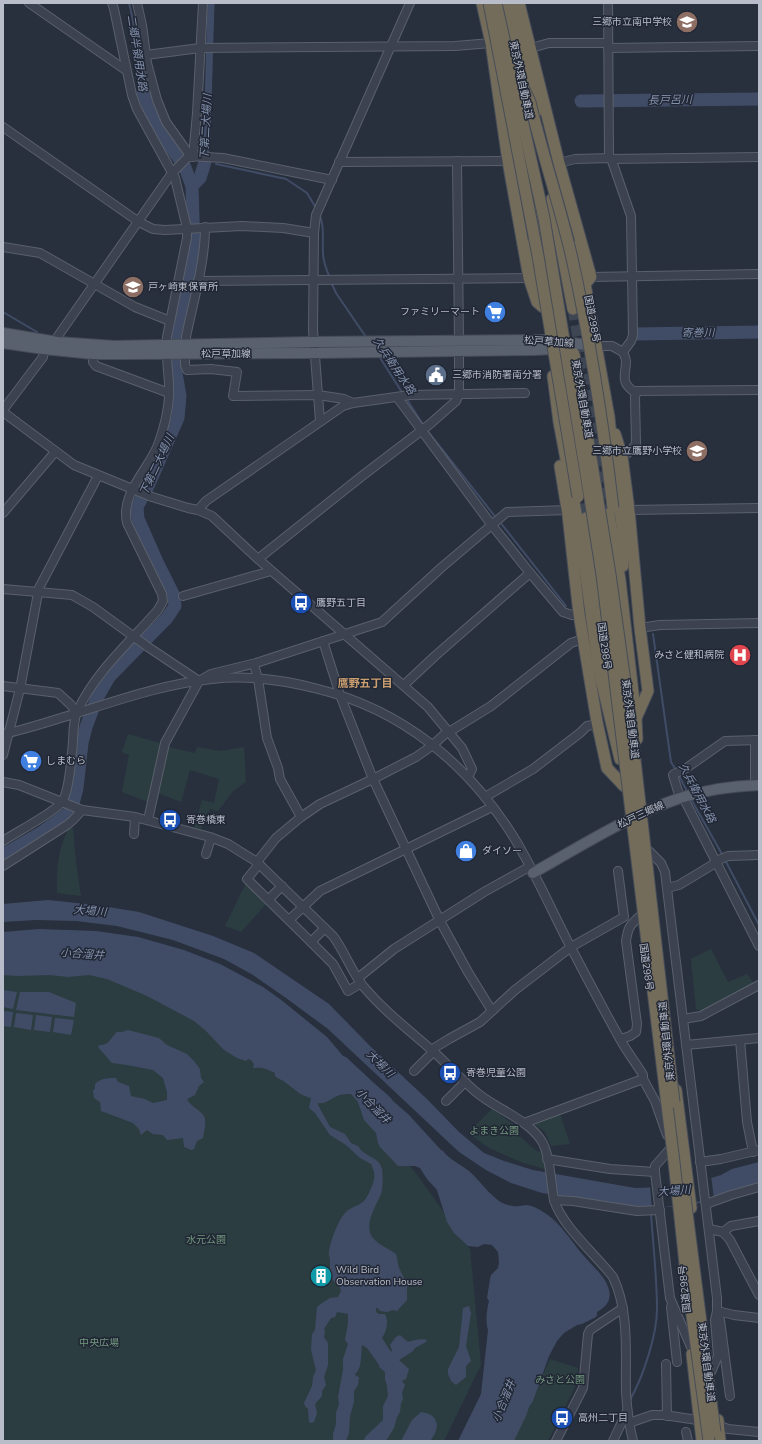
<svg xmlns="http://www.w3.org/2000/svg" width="762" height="1444" font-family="'Nunito Sans','Noto Sans JP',sans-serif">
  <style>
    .green { fill: #2b3d40 }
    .water { fill: #404c66 }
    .pier { fill: #28303e }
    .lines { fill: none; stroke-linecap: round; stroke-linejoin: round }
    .stream { stroke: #404c66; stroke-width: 2 }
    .canal { stroke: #404c66; stroke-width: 7 }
    .river { stroke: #404c66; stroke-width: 13 }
    .highway-tunnel { stroke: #3e4553; stroke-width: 11; stroke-dasharray: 11 5.5; stroke-linecap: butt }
    .minor-casing { stroke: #5a606c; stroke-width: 10 }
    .major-casing { stroke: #464b58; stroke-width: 12 }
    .highway-casing { stroke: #474d59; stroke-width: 13 }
    .minor { stroke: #3c424f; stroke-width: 8 }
    .major { stroke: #5a616e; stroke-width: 10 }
    .highway { stroke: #746c5a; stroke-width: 11 }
    .highway-bridge-casing { stroke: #474d59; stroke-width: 13; stroke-linecap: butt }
    .highway-bridge { stroke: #746c5a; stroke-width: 11 }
    .labels { text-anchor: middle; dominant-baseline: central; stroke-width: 3; stroke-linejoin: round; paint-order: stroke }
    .poi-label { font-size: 10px; fill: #b9bdc9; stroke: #212734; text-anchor: start }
    .street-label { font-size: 10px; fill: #b9bdc9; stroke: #212734 }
    .park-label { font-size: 10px; fill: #72987e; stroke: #212734 }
    .water-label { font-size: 11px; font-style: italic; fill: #8391ad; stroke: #212734 }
    .neighbourhood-label { font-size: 11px; font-weight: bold; fill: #cca071; stroke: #212734 }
  </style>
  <rect width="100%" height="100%" fill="#28303e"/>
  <g class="green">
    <path d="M128,734L160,743L148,802L122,792L129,755L122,752Z"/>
    <path d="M169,747L195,753L197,747L220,751L244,747L246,782L233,791L218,811L210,809L201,829L194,828L202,800L214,803L219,779L190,770L181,802L158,793Z"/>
    <path d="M73,828L76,862L81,896L57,893C57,867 57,854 68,829Z"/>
    <path d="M247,881L267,903L241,932L225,926Z"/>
    <path d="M711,949L728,982L747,974L753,982L752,985L702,1011L696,1009L691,959Z"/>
    <path d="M3,958L96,964L349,1090L418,1176L470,1249L481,1365L444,1441H3Z"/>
    <path d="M492,1109L519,1128L515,1132L535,1150L542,1153L545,1169L523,1163L489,1148L468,1133Z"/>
    <path d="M560,1114L570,1144L551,1146L545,1132L533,1123Z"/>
    <path d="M550,1359L578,1368L577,1383L548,1441H514Z"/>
  </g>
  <g class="water">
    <path d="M48,900L96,905L139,912L213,936L254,953L329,1004L370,1046L427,1099L459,1132L484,1153L504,1161L533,1170L635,1188L663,1187L689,1185L721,1175L732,1169L759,1162V1183L693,1205L667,1207H636L589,1201L542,1193L511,1183L486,1170L459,1152L328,1029L286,998L253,975L224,959L173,940L117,926L76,921L36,920L3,922V904Z"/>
    <path d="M39,929L96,931L138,937L184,950L220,964L263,987L280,999L327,1037L343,1056L346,1057L375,1084L390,1097L393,1101L409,1115L441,1150L443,1151C450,1160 460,1164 469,1171C480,1181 488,1193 499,1201C505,1205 514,1207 520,1206C521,1206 525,1205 526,1205C530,1205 537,1208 540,1210C560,1221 570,1240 584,1256C593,1267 606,1277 609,1290C612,1301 605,1307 597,1312V1315L596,1317L582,1324L577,1325L564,1333L557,1341L549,1356L533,1401L529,1407L526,1416L514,1441H458L481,1394L488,1330C485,1320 487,1310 489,1301L487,1298L490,1279L491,1275L498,1268L499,1262L498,1252L492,1245L484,1244L478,1247L468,1246L465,1243L454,1233L447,1222L437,1190L427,1179L420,1168L415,1166H398L380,1147L378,1143L376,1133L364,1120L358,1102L351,1094C347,1094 342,1094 337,1096C331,1099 326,1104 318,1103V1105L330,1127L345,1134L351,1143L358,1146C365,1158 379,1156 382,1169C383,1176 383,1188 381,1194C376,1206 365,1222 371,1235C376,1244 388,1248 396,1254L399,1268L407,1284V1300L397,1311L393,1310L387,1312L380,1311L378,1308H376V1312L379,1314H385C389,1322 387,1330 382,1338L391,1352L392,1350L390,1345L396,1337L400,1335L408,1342C414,1340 421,1338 427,1340L426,1342L415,1348L413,1351L399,1360L409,1369L406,1379L402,1381L405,1385L402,1393L403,1399L401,1403L400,1412L397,1417L394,1428L386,1441H363L366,1436L383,1420V1406L388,1396L387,1386L385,1379V1372L379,1367V1365L367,1348L362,1345C361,1354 362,1369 355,1374L356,1376L359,1377L358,1385L354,1391V1402L350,1416L349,1433L346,1441H333V1434L336,1424V1413L339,1404L338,1397L343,1370V1359L348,1344L345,1340L348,1323V1314L337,1312L335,1317L331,1318L324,1329L325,1332L324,1337L328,1343V1365L324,1377L326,1385L322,1391V1396L315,1404L317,1413L314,1422L311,1423L309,1422L308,1409L305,1406L304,1403L312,1386L313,1377L316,1370L311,1350L312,1334L315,1330L317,1307L322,1303L330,1298L338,1297L341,1291L339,1285C329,1281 330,1269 330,1260C330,1257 328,1255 329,1252C330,1243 337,1224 342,1217C349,1206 356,1208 364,1201C366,1199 367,1196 369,1193C374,1182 377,1176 371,1164L360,1158L346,1145L330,1135L315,1113L309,1108L311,1098C301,1096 294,1089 286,1083C283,1080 278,1079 275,1076V1073C265,1068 263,1067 253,1068L254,1064L251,1060L248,1059L246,1061L237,1058L224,1050L205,1030L194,1021L147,996L107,979L89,975L68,977L50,975L17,976L3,975V932Z"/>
    <path d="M3,990L17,992L13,1009L3,1007Z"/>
    <path d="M20,992H49L76,1003L74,1017L16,1010Z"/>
    <path d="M3,1011L13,1012L11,1027L3,1026Z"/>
    <path d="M16,1013L33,1015L31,1030L14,1027Z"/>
    <path d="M36,1015L52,1017L50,1032L34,1030Z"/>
    <path d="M55,1018L74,1020L71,1035L53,1032Z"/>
    <path d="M128,1030L159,1038L167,1045L187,1054L194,1061L200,1069L201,1078L204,1082L199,1086L195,1095L187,1099C191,1108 204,1111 205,1119C206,1125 204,1132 203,1138L197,1141L194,1149L191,1150L184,1147L183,1138L167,1140L163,1135L153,1134L147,1130L141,1135L139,1129L133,1123L101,1111L100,1102L94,1098L93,1091L95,1088V1084C101,1078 108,1078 116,1078L118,1082L129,1086L131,1096L145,1099L153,1103L167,1100V1092L163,1078L153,1070L127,1065L112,1063L98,1047L100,1045C110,1045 110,1038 117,1032H122Z"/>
    <path d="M469,1306L471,1313L466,1346L471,1361L466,1366V1377L456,1385L451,1381L448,1374V1369L459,1347L463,1308Z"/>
    <path d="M421,1412C439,1414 441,1428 430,1441H401L412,1420Z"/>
  </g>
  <path class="pier" d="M711,1175L714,1199L652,1209L650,1186L689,1183Z"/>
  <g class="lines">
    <g class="stream">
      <path d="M129,3C137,32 137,63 143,92"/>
      <path d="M216,164L286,179L307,193L316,208"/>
      <path d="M319,214C325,226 322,240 323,253C323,262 326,269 330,278"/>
      <path d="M331,282L336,293L366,337"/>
      <path d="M3,312L37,332"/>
      <path d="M379,356L403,394"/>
      <path d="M406,398L424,426"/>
      <path d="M427,430L497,519"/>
      <path d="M500,522L566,606"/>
      <path d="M653,634L671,762L676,770"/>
      <path d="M678,774L688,793"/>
      <path d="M691,799L723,856"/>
      <path d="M725,860L759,925"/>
      <path d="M630,1400C643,1377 657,1335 657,1309C657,1277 653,1245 651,1213"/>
    </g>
    <path class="canal" d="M205,162L207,137L211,3"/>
    <g class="river">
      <path d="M581,101L759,99"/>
      <path d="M192,186L200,178L205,162"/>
      <path d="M636,334L759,332"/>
      <path d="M3,855L41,833L71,811L77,788L82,743L86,727L97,698L109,677L167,618L175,606L174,596L157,562L138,519L137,507L149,484L178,418L180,396L175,367L178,336L194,251L192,186L184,165L163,137L151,114L143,92"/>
    </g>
    <g class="highway-tunnel">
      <path d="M573,309L609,514"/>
      <path d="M559,340L586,518"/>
    </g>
    <g class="minor-casing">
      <g id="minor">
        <path d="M29,3L127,71"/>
        <path d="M112,3L114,9L132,95L137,109L175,178L187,228V238L167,337V345"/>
        <path d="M137,3L142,25L147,63L157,100L166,122L191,157"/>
        <path d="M608,3L609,158"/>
        <path d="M531,48L549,43H608"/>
        <path d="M608,48L759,46"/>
        <path d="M146,55L200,48L455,46L491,43"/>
        <path d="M3,127L139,222L153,229L165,230L242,226L283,228L314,233"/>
        <path d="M193,157L197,113L203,3"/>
        <path d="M611,159L759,157"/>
        <path d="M457,161L459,341"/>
        <path d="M339,162L508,161"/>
        <path d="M559,163L575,159L611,158L631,216L633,335L631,341L623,352"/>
        <path d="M3,247L40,253L135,307L170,321"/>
        <path d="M591,277L759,274"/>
        <path d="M198,281L529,278"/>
        <path d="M57,342L58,336L172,173L189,156L223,158L332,180"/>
        <path d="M186,345V337C193,302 205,263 205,227"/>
        <path d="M597,346H612L623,352C624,355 626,358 626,361C626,375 620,381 633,391L759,390"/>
        <path d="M93,354V362L96,366L169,393"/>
        <path d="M185,354V365L187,370L211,369L237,372L233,396L318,395L344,399L353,403"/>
        <path d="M397,397L491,524L530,573L563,612L572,615L579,614"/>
        <path d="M3,410L43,357L44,349"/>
        <path d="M3,412L74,465L152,497L188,508L198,510L212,516L258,559L428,707L462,748L472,769L468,777"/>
        <path d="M320,421L313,330L314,233L316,215L410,3"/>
        <path d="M622,456L628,453L636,444L635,397L637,391"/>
        <path d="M198,510L206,501L343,406L353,403L410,395L525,393"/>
        <path d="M629,510L759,508"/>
        <path d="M3,513L55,452"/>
        <path d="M258,559L362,476L430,424L456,401L459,394V351"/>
        <path d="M3,589L72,595L93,607L148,647L199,681"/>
        <path d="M183,596L271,571"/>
        <path d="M640,628L660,625L759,623"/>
        <path d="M323,641L340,695L373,779L440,921L468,972L492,1011"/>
        <path d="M254,664L258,679L267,738L278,768L280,779L301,817"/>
        <path d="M404,685L435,656L530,573"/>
        <path d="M3,686L58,693L70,704L77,713"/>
        <path d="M449,732L491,706L571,643L583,639"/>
        <path d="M3,734C24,730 44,723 64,717C113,702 162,684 212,679C247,675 284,680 318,689C402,710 467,763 513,836C534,870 550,907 568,942C585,974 602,1007 620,1039C627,1052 636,1063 643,1075V1079L655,1101L667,1135"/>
        <path d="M755,740V785"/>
        <path d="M3,755L20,689L39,588L98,476"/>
        <path d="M3,782L19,785L82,810L135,817L210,837L228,844L257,862L263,868L333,936C345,952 351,971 363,986C384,1011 409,1030 434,1052C448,1065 461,1079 476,1092C496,1109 526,1118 541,1140C550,1153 551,1184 554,1200C562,1226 596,1255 613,1277C630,1313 625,1354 626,1392C627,1409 629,1425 633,1441"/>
        <path d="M485,797L533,769L580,733L587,726L598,724"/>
        <path d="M683,797L759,946"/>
        <path d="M680,798L673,775L674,774L685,769L725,741L759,740"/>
        <path d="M148,820L165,743L199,681L211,674L256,663L382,622L442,567L507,512L567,510"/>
        <path d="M134,834L135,817"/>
        <path d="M3,841C15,833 55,812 62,802C68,793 71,764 72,752C74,739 72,724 77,712C95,672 130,642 158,610L163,601L162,594L127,523C120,492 150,469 159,442C164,428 168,411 169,397C170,382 167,368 167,354"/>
        <path d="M649,851L661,863L665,872L717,1298V1311L715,1320L718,1356L711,1372"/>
        <path d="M206,854L211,838"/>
        <path d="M716,861L728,856L759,855"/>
        <path d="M257,862L276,838L301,817L320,804L373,779L416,757L433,745L448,731"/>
        <path d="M259,864L247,879L311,942L324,929"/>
        <path d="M3,866L67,825L73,820L82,810"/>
        <path d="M667,888L679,885L717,862"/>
        <path d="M269,899L282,886"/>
        <path d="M289,920L320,891L492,807"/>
        <path d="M311,942L333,964L348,991L361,983"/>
        <path d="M358,978L394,949L484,892L529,867"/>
        <path d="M683,1019L701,1016L759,985"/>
        <path d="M621,1039L630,1036L636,1032L637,1024L626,941C628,927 630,925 640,916"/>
        <path d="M740,1040L747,1122L753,1152"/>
        <path d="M686,1045L759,1038"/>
        <path d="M431,1050L449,1039L480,1022L515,990L571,947L624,917L618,871"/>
        <path d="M414,1071L433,1052"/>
        <path d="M446,1101L465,1082"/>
        <path d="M524,1123L643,1079"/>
        <path d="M669,1150L655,1166V1172L670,1298L691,1347"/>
        <path d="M547,1159L610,1169L655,1172"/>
        <path d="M700,1162L721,1159L759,1150"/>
        <path d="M554,1200L573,1201L637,1211L660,1210"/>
        <path d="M706,1204L731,1195L759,1187"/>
        <path d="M709,1229L723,1232L730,1240L759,1295"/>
        <path d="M723,1232L731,1226L759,1221"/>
        <path d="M671,1307L677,1362"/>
        <path d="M717,1311L734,1315L759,1318"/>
        <path d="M718,1314L720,1320L730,1396"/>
        <path d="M666,1364L667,1416"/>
        <path d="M629,1423L652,1415H664L704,1421"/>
        <path d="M715,1424L728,1429L759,1432"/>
        <path d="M686,1432L688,1441"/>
        <path d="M556,1441L583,1388L588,1334L590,1330L623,1308"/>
        <path d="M613,1441L627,1411"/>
      </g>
    </g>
    <g class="major-casing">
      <g id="major">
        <path d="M3,333L57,342L114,346L313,342L548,340L597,346"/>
        <path d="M3,343L44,349L93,354H128L315,353L534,350L573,348"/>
        <path d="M533,873C579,847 630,815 680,798C705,790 733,786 759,785"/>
      </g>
    </g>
    <g class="highway-casing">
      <g id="highway">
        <path d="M482,3L491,43L508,161L529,278L537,302L543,307"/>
        <path d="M504,3L522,85"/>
        <path d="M512,3L532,86L536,112"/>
        <path d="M519,3L559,163L591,277L585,284"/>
        <path d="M552,199L573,309"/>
        <path d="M537,210L532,257L537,280"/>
        <path d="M539,225L552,300"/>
        <path d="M573,246L585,284L609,417L612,447L622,526L623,566"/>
        <path d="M553,376L559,422L580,534L599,671L620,759"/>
        <path d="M615,434L622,456L629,510L640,628L648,691L636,718"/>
        <path d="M560,466L568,515L579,614L597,722L607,768L624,786"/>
        <path d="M609,514L620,580L636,719L637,739"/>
        <path d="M586,518L612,700"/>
        <path d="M676,1090L691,1208"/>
        <path d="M692,1354L702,1441"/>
        <path d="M718,1420L720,1441"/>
      </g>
    </g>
    <use href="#minor" class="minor"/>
    <use href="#major" class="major"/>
    <use href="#highway" class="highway"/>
    <g class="highway-bridge-casing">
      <g id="highway-bridge">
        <path d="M489,3L538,256L578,497"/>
        <path d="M496,3L544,218L589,492L602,575L674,1162L685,1264L709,1441"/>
        <path d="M522,85L530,102C542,153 559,203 571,254C590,338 603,423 613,508"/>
        <path d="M574,354L610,574L631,725L674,1102"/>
        <path d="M685,1197L715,1432"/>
      </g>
    </g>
    <use href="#highway-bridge" class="highway-bridge"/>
  </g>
  <defs>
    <g id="school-disc" transform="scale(1.15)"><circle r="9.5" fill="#8d6e63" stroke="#212734"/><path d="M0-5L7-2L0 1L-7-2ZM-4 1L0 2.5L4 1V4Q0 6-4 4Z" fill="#fff"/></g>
    <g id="supermarket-disc" transform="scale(1.15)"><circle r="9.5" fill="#3f7fe0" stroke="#212734"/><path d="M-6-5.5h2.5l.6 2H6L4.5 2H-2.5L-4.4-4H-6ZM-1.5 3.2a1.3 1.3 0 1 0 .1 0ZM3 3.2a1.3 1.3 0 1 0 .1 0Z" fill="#fff"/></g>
    <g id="civic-disc" transform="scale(1.15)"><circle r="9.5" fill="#5c6f8a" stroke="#212734"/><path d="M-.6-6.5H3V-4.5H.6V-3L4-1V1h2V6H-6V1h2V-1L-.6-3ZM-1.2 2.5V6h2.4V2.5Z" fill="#fff"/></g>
    <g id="bus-disc" transform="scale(1.15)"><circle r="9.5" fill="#1a4fb4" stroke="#212734"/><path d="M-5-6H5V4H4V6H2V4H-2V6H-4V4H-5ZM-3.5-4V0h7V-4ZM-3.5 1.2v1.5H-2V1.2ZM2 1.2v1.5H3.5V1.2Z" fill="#fff"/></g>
    <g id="hospital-disc" transform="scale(1.15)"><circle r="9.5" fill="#e0444e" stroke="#212734"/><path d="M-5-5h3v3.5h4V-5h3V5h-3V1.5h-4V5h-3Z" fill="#fff"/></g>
    <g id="shop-disc" transform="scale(1.15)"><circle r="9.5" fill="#3f7fe0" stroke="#212734"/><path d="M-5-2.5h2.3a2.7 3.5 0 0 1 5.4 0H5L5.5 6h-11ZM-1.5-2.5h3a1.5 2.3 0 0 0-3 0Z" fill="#fff"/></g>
    <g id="building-disc" transform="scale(1.15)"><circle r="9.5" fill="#0f9aa8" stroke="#212734"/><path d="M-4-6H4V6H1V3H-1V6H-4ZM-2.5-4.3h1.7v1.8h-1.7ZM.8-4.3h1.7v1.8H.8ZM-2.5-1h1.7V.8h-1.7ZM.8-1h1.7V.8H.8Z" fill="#fff"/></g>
  </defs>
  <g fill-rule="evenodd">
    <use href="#school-disc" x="687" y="22"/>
    <use href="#school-disc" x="133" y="287"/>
    <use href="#supermarket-disc" x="495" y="312"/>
    <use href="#civic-disc" x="436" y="375"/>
    <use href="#school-disc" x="697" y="451"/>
    <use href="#bus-disc" x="301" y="603"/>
    <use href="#hospital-disc" x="740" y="655"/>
    <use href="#supermarket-disc" x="31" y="761"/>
    <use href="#bus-disc" x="170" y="820"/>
    <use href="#shop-disc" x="466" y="851"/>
    <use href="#bus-disc" x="450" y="1073"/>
    <use href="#building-disc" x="321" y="1276"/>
    <use href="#bus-disc" x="562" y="1418"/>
  </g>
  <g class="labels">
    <g class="poi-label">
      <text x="672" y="22" text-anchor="end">三郷市立南中学校</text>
      <text x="148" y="287">戸ヶ崎東保育所</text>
      <text x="480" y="312" text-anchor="end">ファミリーマート</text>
      <text x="452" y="375">三郷市消防署南分署</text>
      <text x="682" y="451" text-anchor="end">三郷市立鷹野小学校</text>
      <text x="316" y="603">鷹野五丁目</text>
      <text x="724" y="655" text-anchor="end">みさと健和病院</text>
      <text x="46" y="761">しまむら</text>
      <text x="186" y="820">寄巻橋東</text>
      <text x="482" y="851">ダイソー</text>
      <text x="466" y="1073">寄巻児童公園</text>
      <text x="336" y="1270">Wild Bird<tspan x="336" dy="12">Observation House</tspan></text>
      <text x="578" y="1418">高州二丁目</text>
    </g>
    <g class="street-label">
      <text transform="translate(521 80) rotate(78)">東京外環自動車道</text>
      <text transform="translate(592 319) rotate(79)">国道298号</text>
      <text transform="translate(549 342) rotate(4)">松戸草加線</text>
      <text x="226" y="354">松戸草加線</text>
      <text transform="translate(582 399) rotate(80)">東京外環自動車道</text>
      <text transform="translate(604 646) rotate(82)">国道298号</text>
      <text transform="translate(630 719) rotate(83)">東京外環自動車道</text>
      <text transform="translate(641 815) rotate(-25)">松戸三郷線</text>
      <text transform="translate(646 967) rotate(82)">国道298号</text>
      <text transform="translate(667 1041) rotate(-96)">東京外環自動車道</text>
      <text transform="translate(685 1289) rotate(-96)">国道298号</text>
      <text transform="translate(706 1362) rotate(83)">東京外環自動車道</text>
    </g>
    <g class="park-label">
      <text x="494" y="1131">よまき公園</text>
      <text x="206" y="1240">水元公園</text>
      <text x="99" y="1343">中央広場</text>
      <text x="560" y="1380">みさと公園</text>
    </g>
    <g class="water-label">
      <text transform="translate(137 53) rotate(81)">二郷半領用水路</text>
      <text transform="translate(670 100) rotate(-1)">長戸呂川</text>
      <text transform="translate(206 127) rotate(-87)">下第二大場川</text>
      <text transform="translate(698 333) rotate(-1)">寄巻川</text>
      <text transform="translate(394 366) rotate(56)">久兵衛用水路</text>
      <text transform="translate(157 465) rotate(-65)">下第二大場川</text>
      <text transform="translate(697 793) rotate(62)">久兵衛用水路</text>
      <text transform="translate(90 911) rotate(4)">大場川</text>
      <text transform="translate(82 954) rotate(4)">小合溜井</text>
      <text transform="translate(380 1064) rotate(45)">大場川</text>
      <text transform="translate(373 1106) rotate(46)">小合溜井</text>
      <text transform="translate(674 1191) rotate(-4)">大場川</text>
      <text transform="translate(504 1401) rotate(-68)">小合溜井</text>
    </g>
    <g class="neighbourhood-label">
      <text x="365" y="683">鷹野五丁目</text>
    </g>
  </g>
  <rect width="762" height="1444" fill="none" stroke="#b9bdc9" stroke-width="8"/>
</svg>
